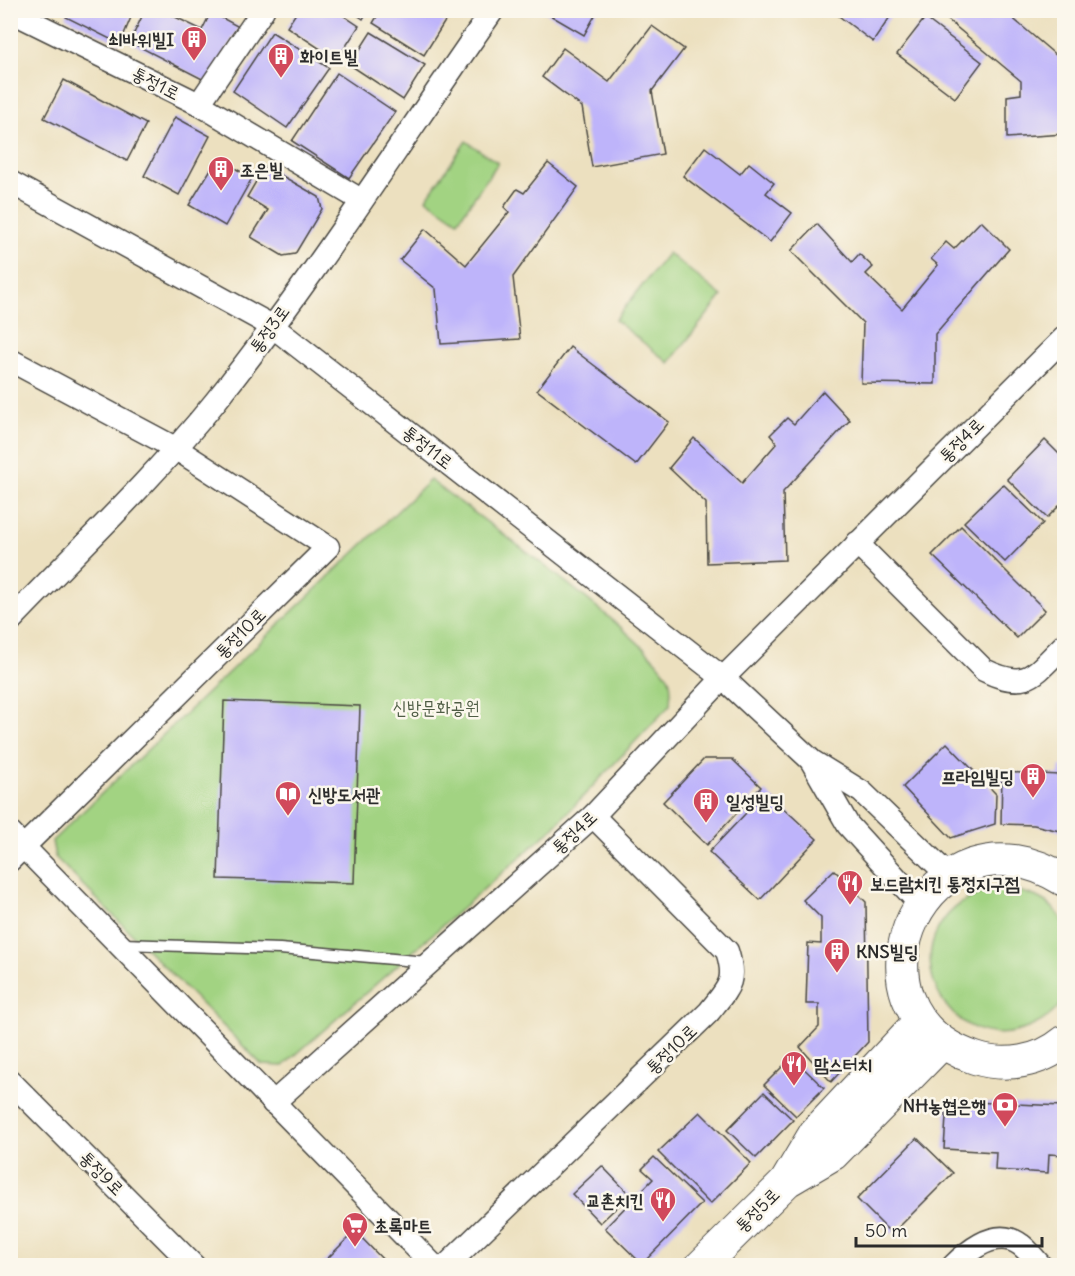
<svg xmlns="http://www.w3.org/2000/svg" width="1075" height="1276" font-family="Delius,'Poor Story',sans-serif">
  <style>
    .green { fill: #a2d382; stroke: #667f56; stroke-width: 1.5 }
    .building { fill: #beb4fa }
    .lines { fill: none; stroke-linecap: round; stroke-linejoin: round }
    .lane-casing { stroke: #484641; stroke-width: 13 }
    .street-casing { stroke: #484641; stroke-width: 25 }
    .secondary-casing { stroke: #484641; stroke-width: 34 }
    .lane { stroke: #fff; stroke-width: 10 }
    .street { stroke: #fff; stroke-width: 22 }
    .secondary { stroke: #fff; stroke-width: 32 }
    .labels { text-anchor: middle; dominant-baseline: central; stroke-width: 5; stroke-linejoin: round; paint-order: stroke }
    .poi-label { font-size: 18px; font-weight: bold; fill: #2b2b2b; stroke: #fbf7ec; text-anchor: start }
    .street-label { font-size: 18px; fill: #2b2b2b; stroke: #fbf7ec }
    .park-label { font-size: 18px; fill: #4f5d45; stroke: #fbf7ec }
  </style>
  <rect width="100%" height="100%" fill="#fbf7ec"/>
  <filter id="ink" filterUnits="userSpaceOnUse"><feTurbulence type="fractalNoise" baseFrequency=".0167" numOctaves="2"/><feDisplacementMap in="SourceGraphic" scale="12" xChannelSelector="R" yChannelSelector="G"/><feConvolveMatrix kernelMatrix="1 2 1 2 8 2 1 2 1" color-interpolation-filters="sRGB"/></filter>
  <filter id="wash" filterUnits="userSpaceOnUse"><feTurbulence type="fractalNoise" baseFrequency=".008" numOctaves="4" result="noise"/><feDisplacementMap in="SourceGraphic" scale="24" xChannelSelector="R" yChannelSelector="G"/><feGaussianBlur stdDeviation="1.35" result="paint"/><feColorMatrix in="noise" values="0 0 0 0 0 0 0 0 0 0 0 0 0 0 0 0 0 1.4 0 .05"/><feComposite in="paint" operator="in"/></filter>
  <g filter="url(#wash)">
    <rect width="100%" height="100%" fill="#ece0bf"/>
    <g class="green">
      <path d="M466,141L498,163L458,221L426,199Z"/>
      <path d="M668,253L722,296L669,363L615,320Z"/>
      <path d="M430,480C470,510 661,646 670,682C672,689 670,698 670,705L553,828L283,1066L262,1065L55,857L52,841Z"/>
      <path d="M997,888C1024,890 1051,897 1064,923V998C1057,1012 1044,1021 1030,1027C940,1066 876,918 997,888Z"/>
    </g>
    <g id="blocks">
      <g class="building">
        <path d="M69,10H134L120,44L66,17Z"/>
        <path d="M145,10H161L202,30L211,12L239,27L208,82L130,42Z"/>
        <path d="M298,10H335L359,26L337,60L287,27Z"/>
        <path d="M350,10H368L363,19Z"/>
        <path d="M381,10H452L424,55L373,23Z"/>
        <path d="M541,10H598L584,35Z"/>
        <path d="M831,10H881L890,17L873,42Z"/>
        <path d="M936,10H1003L1058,57L1064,49V134L1007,138V96L1021,94V81Z"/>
        <path d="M925,18L982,62L955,98L897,54Z"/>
        <path d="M652,26L684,49L652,91L663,154L592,167L582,107L542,77L563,48L609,82Z"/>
        <path d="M272,32L329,68L287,128L233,91Z"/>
        <path d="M371,32L425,65L403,100L350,65Z"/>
        <path d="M337,73L395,112L349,178L292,141Z"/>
        <path d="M64,80L146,124L127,161L44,118Z"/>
        <path d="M175,117L210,136L179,195L144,176Z"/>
        <path d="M705,147L740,174L749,163L774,183L766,193L792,213L770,242L683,176Z"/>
        <path d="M224,162L252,178L225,226L189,205L214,164L221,168Z"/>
        <path d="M548,163L578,187L513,277L520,339L441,344L436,289L400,260L425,229L466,265L509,212L504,207L517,189L524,193Z"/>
        <path d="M265,166L319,197L322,209L295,254L283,256L251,237L268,210L247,197Z"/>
        <path d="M981,221L1009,249L935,334V384L861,383L863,323L791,251L817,224L852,262L859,254L873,267L866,274L902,309L938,265L931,259L946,242L954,249Z"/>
        <path d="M570,347L669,422L636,465L537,390Z"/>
        <path d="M823,391L850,420L783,492L785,560L707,563L706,503L669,468L694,438L742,483L777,443L770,435L787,418L794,424Z"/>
        <path d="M1045,440L1064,459V501L1047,518L1007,479Z"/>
        <path d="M1003,484L1043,523L1005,562L964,522Z"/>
        <path d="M961,526L1045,610L1017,638L932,555Z"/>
        <path d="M224,701L360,706L354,883L218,879Z"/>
        <path d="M947,743L996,794L995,824L951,838L903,787Z"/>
        <path d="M704,759H732L761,787L707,845L663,802Z"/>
        <path d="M1060,767H1064V832L1034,825L1001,824L1002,772L1059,775Z"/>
        <path d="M766,792L817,839L760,900L709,852Z"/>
        <path d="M834,870L866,902L868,1042L831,1082L800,1047L819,1027V1004H806L808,943L821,944V918L803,900Z"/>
        <path d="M792,1057L824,1088L796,1116L764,1085Z"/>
        <path d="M764,1092L793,1120L756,1158L727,1130Z"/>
        <path d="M947,1101L1064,1106V1155L1049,1154L1048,1173L995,1170L996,1152L944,1149Z"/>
        <path d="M700,1112L751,1163L710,1204L658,1152Z"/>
        <path d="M917,1138L953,1173L892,1234L857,1199Z"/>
        <path d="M654,1157L702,1203L642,1264L605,1228L653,1179L642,1169Z"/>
        <path d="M602,1166L630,1195L600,1223L572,1194Z"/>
        <path d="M355,1231L389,1266H320Z"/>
      </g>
    </g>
  </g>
  <g filter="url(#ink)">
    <use href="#blocks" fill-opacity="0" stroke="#484641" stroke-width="1.5"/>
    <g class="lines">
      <g class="lane-casing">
        <path id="lane" d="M122,944L280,949L427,962"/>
      </g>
      <g class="street-casing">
        <g id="street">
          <path d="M10,11L199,104L361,200"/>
          <path d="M199,104L263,10"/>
          <path d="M10,182L272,326L723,678L812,761L862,792L949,876"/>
          <path d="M10,360L175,448L328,547L10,860"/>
          <path d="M857,543L984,670C1027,691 1034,675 1064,645"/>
          <path d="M10,621C79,549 153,479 215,402C315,277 401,141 493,10"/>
          <path d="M812,762L848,825L920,904"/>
          <path d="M10,833L434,1266"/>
          <path d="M10,1081L194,1266"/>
          <path d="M273,1103L593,816L723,678L1064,338"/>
          <path d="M446,1266L709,1012C728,988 737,982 727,951L593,816"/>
          <path d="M953,1266C970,1249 997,1227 1021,1245C1028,1250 1034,1259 1041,1266"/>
        </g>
      </g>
      <g class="secondary-casing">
        <g id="secondary">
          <path d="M1064,880C929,795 827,1008 975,1058C1005,1068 1040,1062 1064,1042"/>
          <path d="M787,1180L815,1133L920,1021"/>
          <path d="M701,1266L787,1181L833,1154L942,1043"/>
        </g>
      </g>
      <use href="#lane" class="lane"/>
      <use href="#street" class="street"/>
      <use href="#secondary" class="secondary"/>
    </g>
  </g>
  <defs>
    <g id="building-pin" transform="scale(1.35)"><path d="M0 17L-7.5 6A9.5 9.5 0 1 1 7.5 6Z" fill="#d1495b" stroke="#fbf7ec"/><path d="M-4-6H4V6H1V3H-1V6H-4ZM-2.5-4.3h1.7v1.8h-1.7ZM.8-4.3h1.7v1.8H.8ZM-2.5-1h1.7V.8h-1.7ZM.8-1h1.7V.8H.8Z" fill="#fff"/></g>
    <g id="library-pin" transform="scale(1.35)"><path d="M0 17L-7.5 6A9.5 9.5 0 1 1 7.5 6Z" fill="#d1495b" stroke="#fbf7ec"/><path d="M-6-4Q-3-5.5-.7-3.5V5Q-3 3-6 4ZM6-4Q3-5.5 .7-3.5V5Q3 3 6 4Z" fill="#fff"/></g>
    <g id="restaurant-pin" transform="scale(1.35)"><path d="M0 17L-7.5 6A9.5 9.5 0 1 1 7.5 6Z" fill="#d1495b" stroke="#fbf7ec"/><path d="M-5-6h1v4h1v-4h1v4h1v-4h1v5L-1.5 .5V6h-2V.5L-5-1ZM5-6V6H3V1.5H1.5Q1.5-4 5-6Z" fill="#fff"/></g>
    <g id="bank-pin" transform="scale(1.35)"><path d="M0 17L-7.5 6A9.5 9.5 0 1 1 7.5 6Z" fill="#d1495b" stroke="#fbf7ec"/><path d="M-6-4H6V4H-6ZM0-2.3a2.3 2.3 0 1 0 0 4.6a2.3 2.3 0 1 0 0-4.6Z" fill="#fff"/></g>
    <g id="supermarket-pin" transform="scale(1.35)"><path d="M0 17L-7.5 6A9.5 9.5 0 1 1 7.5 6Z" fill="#d1495b" stroke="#fbf7ec"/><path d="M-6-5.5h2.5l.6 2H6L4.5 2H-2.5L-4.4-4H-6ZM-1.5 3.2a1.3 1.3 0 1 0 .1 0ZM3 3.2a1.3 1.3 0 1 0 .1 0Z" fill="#fff"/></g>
  </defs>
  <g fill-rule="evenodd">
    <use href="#building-pin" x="194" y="39"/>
    <use href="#building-pin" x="281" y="56"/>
    <use href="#building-pin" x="221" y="169"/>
    <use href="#building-pin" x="1033" y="776"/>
    <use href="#library-pin" x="288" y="794"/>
    <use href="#building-pin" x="706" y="801"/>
    <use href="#restaurant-pin" x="850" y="883"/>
    <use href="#building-pin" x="837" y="951"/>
    <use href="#restaurant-pin" x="794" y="1064"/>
    <use href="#bank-pin" x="1005" y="1105"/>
    <use href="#restaurant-pin" x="663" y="1200"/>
    <use href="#supermarket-pin" x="355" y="1225"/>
  </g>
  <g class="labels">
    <g class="poi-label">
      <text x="174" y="39" text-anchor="end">쇠바위빌I</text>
      <text x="300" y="56">화이트빌</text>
      <text x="240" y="169">조은빌</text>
      <text x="1014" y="776" text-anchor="end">프라임빌딩</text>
      <text x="308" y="794">신방도서관</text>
      <text x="726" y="801">일성빌딩</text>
      <text x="870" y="883">보드람치킨 통정지구점</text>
      <text x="856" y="951">KNS빌딩</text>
      <text x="814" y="1064">맘스터치</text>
      <text x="986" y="1105" text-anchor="end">NH농협은행</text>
      <text x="644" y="1200" text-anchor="end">교촌치킨</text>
      <text x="374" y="1225">초록마트</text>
    </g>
    <g class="street-label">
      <text transform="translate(156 83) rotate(27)">통정1로</text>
      <text transform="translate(269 329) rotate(-54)">통정3로</text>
      <text transform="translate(961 440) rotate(-45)">통정4로</text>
      <text transform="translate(428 447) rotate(38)">통정11로</text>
      <text transform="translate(240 633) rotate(-45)">통정10로</text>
      <text transform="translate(574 832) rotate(-43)">통정4로</text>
      <text transform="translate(671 1049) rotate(-44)">통정10로</text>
      <text transform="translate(102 1173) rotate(45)">통정9로</text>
      <text transform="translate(757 1210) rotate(-45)">통정5로</text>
    </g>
    <g class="park-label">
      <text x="436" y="707">신방문화공원</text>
    </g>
  </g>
  <rect width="1075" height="1276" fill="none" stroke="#fbf7ec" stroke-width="36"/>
  <path d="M856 1237v9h186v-9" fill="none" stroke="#2b2b2b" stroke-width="3"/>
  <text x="865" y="1237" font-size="18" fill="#2b2b2b" stroke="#fbf7ec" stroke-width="4.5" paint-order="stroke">50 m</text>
</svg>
